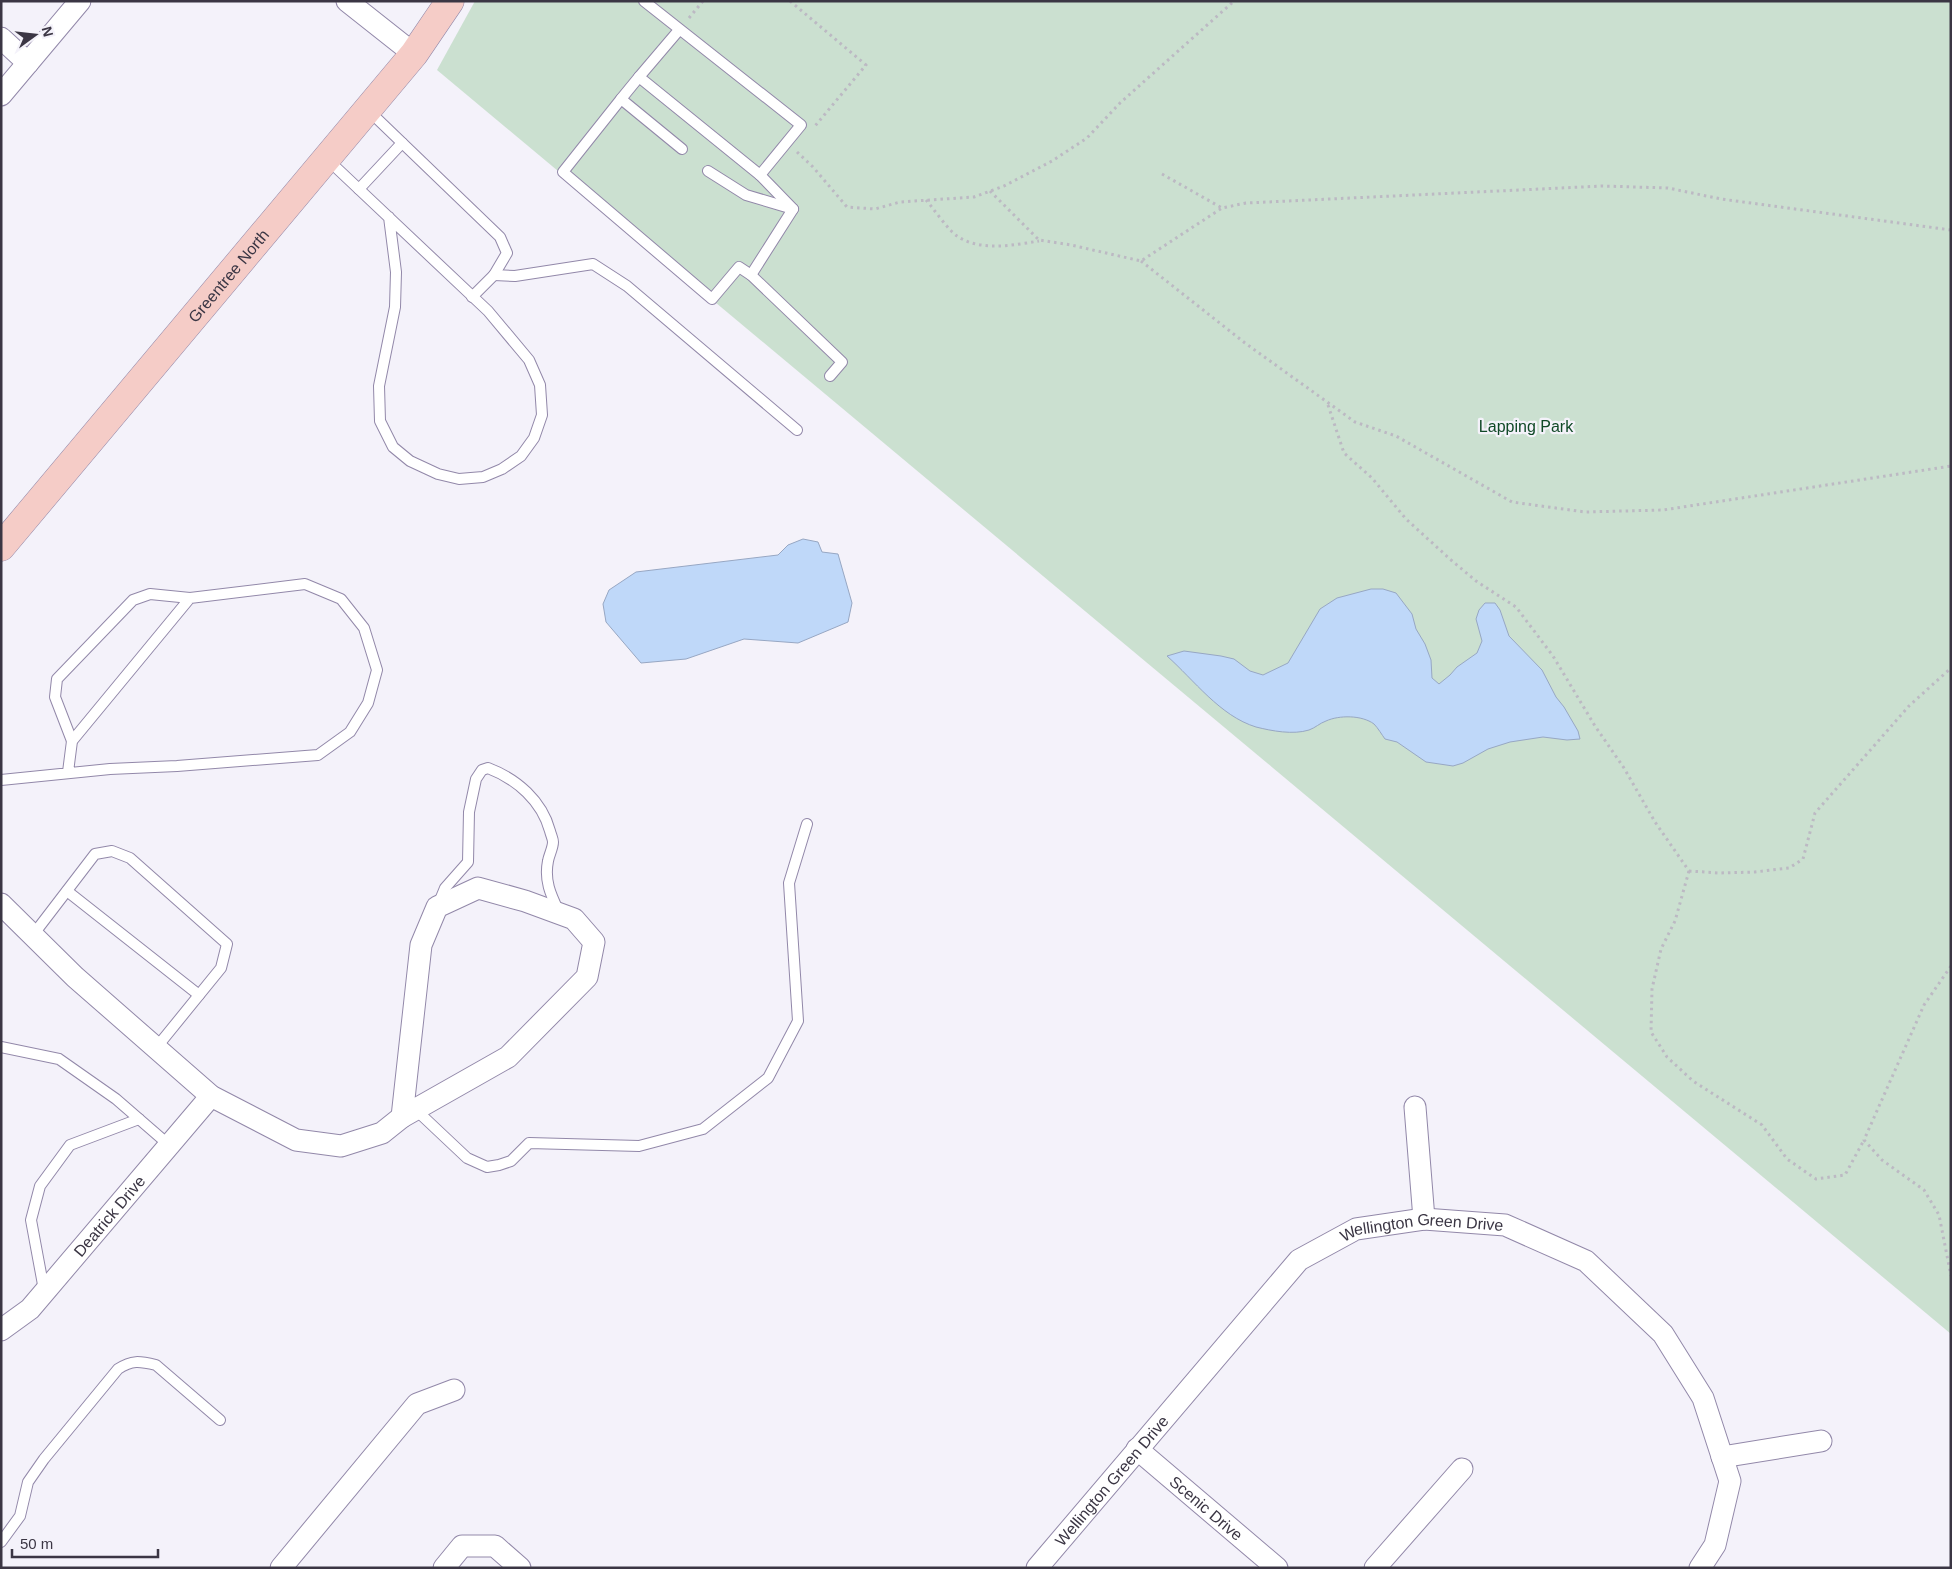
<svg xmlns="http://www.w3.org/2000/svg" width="1952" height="1569" font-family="Helvetica,sans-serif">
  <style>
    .green { fill: #cbe0d0 }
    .water { fill: #bfd8f9; stroke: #97a7c3 }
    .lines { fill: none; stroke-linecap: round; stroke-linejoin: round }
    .service-casing { stroke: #9288a9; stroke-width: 12 }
    .minor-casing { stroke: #9288a9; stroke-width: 23 }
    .secondary-casing { stroke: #9288a9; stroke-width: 29 }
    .path { stroke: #bcb9c3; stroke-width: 3; stroke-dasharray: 2.5 4; stroke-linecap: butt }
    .service { stroke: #fff; stroke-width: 10 }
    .minor { stroke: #fff; stroke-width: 21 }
    .secondary { stroke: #f5ccc7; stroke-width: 28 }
    .labels { text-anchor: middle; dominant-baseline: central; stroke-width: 4.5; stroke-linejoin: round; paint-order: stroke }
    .street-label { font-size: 16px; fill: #3b3644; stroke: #f4f2fa }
    .park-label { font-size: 16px; fill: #104927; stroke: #f4f2fa }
  </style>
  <rect width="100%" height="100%" fill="#f4f2fa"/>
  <path class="green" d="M475,1H1951V1334L437,70Z"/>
  <g class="water">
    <path d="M803,539L818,542L822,552L838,554L852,603L848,622L798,643L744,639L686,659L641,663L606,622L603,604L609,590L636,572L778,555L788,545Z"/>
    <path d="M1371,589H1383L1396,593L1412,614L1416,629L1425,644L1431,660L1432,678L1439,684L1450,675L1457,667L1477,653L1482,641L1476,619L1479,610L1485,603H1495L1500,610L1509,636L1542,670L1556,697L1564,707L1578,731L1580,739L1567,740L1543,737L1510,742L1488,749L1463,763L1453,766L1426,762L1397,742L1385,739C1382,735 1378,728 1374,724C1362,715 1339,715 1326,721C1320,723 1315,728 1309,730C1293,735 1272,731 1256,727C1220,716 1194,680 1167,656L1184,651L1221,656L1234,659L1250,671L1263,675L1288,663L1320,609L1337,598Z"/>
  </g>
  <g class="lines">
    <g class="service-casing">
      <g id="service">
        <path d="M644,1L801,125L760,175L639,77L679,30"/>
        <path d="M639,77L621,99L682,149"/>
        <path d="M621,99L563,172L712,299L739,267L751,275L842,362L830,376"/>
        <path d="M368,110L500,237L507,253L494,275L472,297"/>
        <path d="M327,159L488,311L529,360L540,385L542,415L534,438L521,456L502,469L483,477L459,479L438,474L410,461L393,447L380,421L379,386L395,307L396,272L389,217"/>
        <path d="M708,171L746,195L793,209"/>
        <path d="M359,189L402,143"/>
        <path d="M494,275L515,276L593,264L627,286L797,430"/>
        <path d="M751,275L793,209L760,175"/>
        <path d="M72,741L55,697L57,679L133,600L150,594L190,598"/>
        <path d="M1,780L110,769L177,766L318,755L350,732L368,703L377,670L364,628L341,599L305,584L190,598L72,741L68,772"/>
        <path d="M67,891L199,995"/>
        <path d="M438,905L445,888L468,862L469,812L476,779L482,770L488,768C517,779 542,801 550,831C551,835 553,839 553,842C553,848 549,855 548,861C544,881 551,895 559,912"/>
        <path d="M33,935L95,854L112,851L130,858L227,944L221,968L156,1048"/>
        <path d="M1,1047L59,1059L116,1099L169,1145"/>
        <path d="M415,1109L467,1158L487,1167L499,1165L511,1161L529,1143L639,1146L703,1129L768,1078L798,1021L789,883L807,824"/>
        <path d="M44,1290L31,1220L40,1186L70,1145L139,1119"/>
        <path d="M1,1542L20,1516L28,1482L44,1459L118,1369C132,1360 139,1361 156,1365L220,1420"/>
      </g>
    </g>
    <g class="minor-casing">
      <g id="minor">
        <path d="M347,1L414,54"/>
        <path d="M1,38L28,63"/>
        <path d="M1,95L80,1"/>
        <path d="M478,888L525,901L574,919L594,942L587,977L508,1057L402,1117L421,945L437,907Z"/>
        <path d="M1,904L75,977L211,1096L296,1140L341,1146L382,1133L402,1117"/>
        <path d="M1415,1107L1424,1219"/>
        <path id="s1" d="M1,1330L30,1309L211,1096"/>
        <path id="s2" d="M1137,1449L1277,1568"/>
        <path d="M1722,1457L1821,1441"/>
        <path d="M281,1568L417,1404L454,1390"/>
        <path d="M444,1568L462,1546H495L520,1568"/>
        <path id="s3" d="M1037,1568L1299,1260L1356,1229L1424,1219L1505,1225L1586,1261L1663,1334L1703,1398L1730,1481L1715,1545L1700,1568"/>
        <path d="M1375,1568L1462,1469"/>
      </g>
    </g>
    <g class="secondary-casing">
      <g id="secondary">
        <path id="s4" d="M1,547L414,54L450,1"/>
      </g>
    </g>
    <g class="path">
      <path d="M790,1L866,65L815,126"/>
      <path d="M689,18L703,1"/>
      <path d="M797,152L813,167L847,207L875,209L900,202L974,197L1004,186L1052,161L1087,138L1120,103L1234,1"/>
      <path d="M1162,174L1222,208L1246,203L1603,186L1668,188L1721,199L1951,230"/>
      <path d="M990,191L1039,240L1071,245L1141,261L1222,208"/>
      <path d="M926,200C934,209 948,230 957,236C980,252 1014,245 1039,241"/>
      <path d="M1141,261L1245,343L1355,422L1396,436L1512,502L1585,512L1663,510L1951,466"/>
      <path d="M1328,405L1344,453L1372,478L1406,519L1451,560L1476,581L1516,607L1553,656L1595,726L1624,768L1655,822L1689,871"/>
      <path d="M1689,871L1675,921L1661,949L1652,989L1651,1032L1667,1057L1693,1081L1762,1125L1787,1159L1816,1179L1845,1175L1864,1140"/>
      <path d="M1689,871L1719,873L1755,872L1789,868L1803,859L1815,813L1909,706L1951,668"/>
      <path d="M1951,966L1924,1005L1864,1140L1882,1160L1924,1190L1939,1215L1951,1276"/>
    </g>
    <use href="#service" class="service"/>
    <use href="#minor" class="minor"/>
    <use href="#secondary" class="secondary"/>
  </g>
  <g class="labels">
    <g class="street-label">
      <text stroke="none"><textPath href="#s4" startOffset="354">Greentree North</textPath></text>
      <text stroke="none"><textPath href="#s1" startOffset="158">Deatrick Drive</textPath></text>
      <text stroke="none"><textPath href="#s3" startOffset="535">Wellington Green Drive</textPath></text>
      <text stroke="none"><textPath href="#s3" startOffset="115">Wellington Green Drive</textPath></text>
      <text stroke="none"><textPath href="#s2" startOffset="91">Scenic Drive</textPath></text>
    </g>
    <g class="park-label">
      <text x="1526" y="426">Lapping Park</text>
    </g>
  </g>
  <rect width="1952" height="1569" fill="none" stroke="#3b3644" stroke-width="5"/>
  <g transform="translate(35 35) rotate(75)" stroke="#f4f2fa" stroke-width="4" paint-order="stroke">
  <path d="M0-4L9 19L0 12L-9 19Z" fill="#3b3644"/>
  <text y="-8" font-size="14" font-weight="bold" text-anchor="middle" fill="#3b3644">N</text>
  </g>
  <path d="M12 1549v8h146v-8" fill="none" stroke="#3b3644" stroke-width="2.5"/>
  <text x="20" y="1549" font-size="15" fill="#3b3644" stroke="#f4f2fa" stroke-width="4" paint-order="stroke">50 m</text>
</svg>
